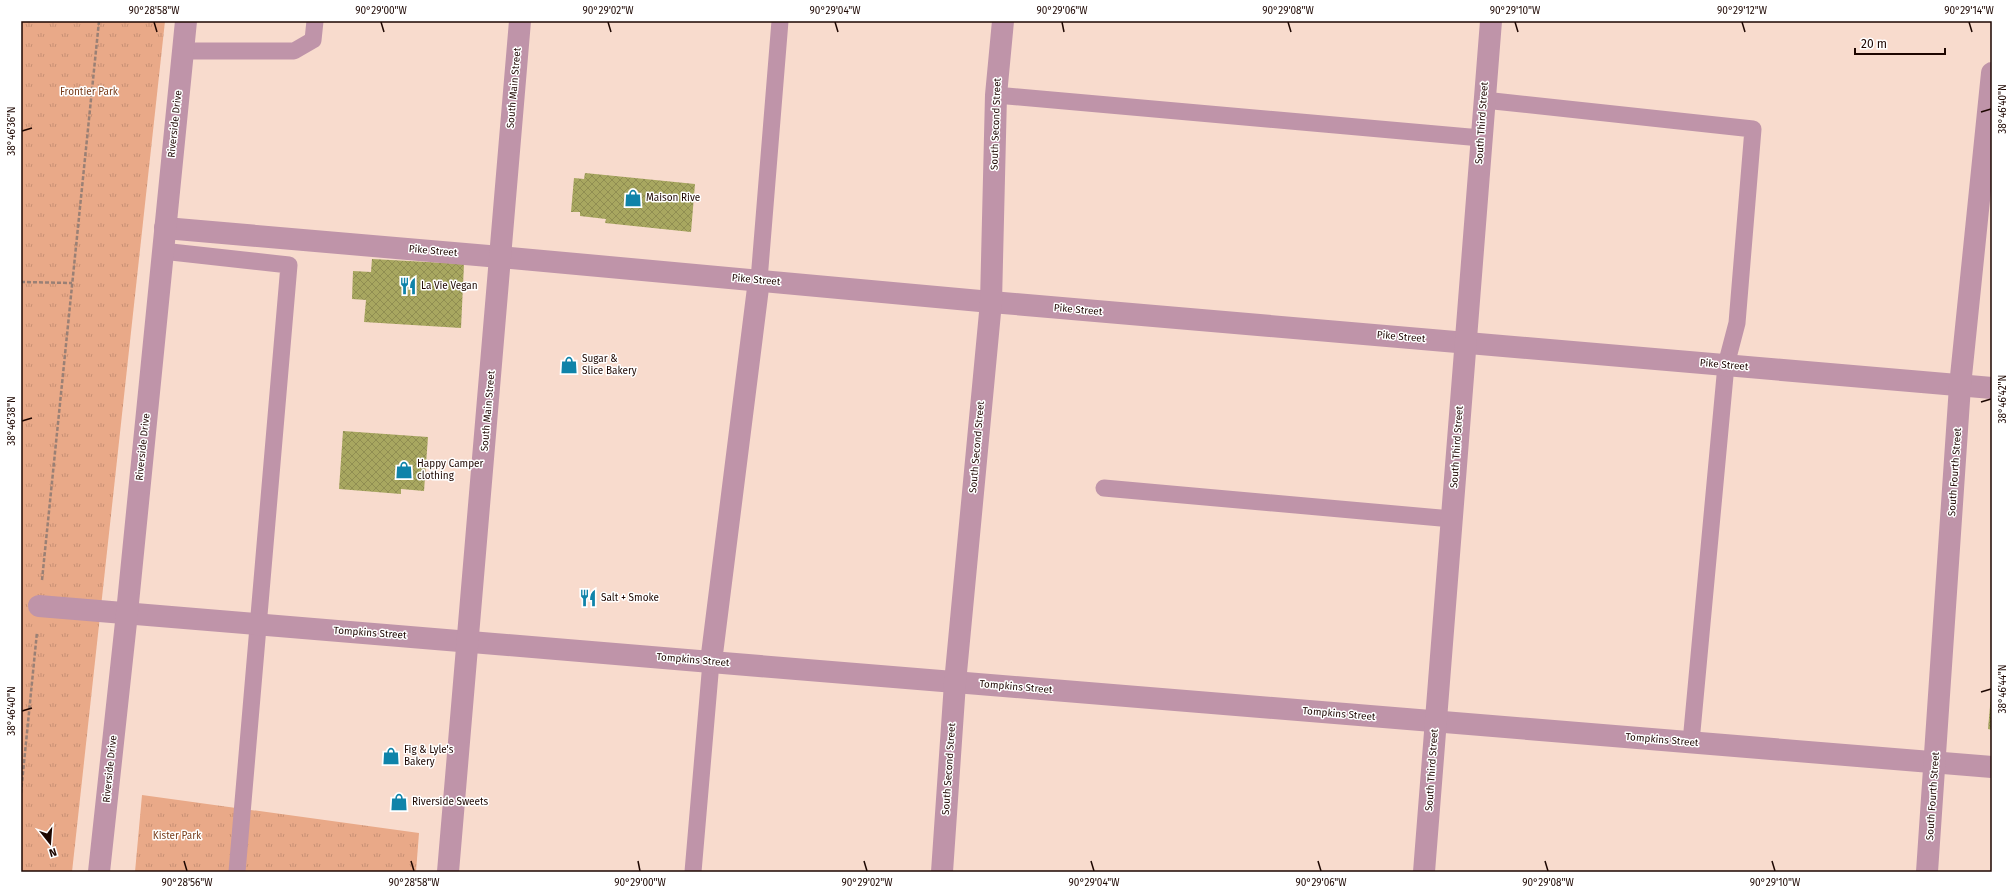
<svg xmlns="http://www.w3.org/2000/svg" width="2013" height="893" font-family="'Fira Sans',sans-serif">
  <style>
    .grass { fill: url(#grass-tufts) }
    .building { fill: url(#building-cross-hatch) }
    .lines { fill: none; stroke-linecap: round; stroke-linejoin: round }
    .path { stroke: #9a8075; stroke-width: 2.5; stroke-dasharray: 4 2; stroke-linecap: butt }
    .service { stroke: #bf94a9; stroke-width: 17 }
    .pedestrian { stroke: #bf94a9; stroke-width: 22 }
    .minor { stroke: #bf94a9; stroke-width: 22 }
    .tertiary { stroke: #bf94a9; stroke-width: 22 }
    .ticks { fill: none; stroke: #1d0600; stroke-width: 1.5 }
    .labels { text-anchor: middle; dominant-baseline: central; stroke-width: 3; stroke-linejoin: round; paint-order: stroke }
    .street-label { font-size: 10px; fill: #1d0600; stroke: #fff }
    .park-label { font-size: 10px; fill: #773b19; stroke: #fff }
    .poi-label { font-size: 10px; fill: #1d0600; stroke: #fff; text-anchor: start }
    .neatline { fill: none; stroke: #1d0600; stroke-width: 1.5 }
    .ticks-label { font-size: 10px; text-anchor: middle; fill: #1d0600 }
  </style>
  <defs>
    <pattern id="grass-tufts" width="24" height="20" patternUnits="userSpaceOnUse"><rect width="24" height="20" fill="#e9a988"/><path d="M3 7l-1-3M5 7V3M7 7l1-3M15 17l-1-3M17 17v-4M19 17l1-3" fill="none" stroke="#c79074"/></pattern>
    <pattern id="building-cross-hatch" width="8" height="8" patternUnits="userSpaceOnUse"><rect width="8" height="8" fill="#a8a760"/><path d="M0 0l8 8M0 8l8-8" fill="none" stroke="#908e52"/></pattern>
  </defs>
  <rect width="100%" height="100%" fill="#f8dbcd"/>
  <g class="grass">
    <path d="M21,21H165L72,872H21Z"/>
    <path d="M142,795L419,833L416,872H135Z"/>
  </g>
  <g class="building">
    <path d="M585,173L695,184L691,232L605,223L606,219L580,216V212H571L574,178L584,179Z"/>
    <path d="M372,259L464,264L461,328L364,322L366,300L352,299L353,271L371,272Z"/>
    <path d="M343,431L428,437L424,491L401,489V494L339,489Z"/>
    <path d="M1991,695H1992V730L1988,729Z"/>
  </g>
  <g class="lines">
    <g class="path">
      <path d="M21,282L72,283"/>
      <path d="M42,580L99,21"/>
      <path d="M21,793L37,632"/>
    </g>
    <g class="service">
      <path d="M183,51H294L313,40L315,21"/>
      <path d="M996,95L1481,138"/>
      <path d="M1484,100L1753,129L1737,323L1726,365L1691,742"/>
      <path d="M162,251L289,265L237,872"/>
      <path d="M759,280L780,21"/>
      <path d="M1104,488L1452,519"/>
      <path d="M693,872L711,662"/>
    </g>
    <g class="pedestrian">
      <path d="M165,228L500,257"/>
      <path d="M39,606L711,662"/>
    </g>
    <g class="minor">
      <path d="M500,257L991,302L1992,388"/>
      <path d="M759,280L711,662L1992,767"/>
      <path d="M448,872L520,21"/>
      <path d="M942,872L955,683L991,302L996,95L1003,21"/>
      <path d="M1424,872L1491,21"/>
      <path d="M1927,872L1960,386L1992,73"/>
    </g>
    <path class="tertiary" d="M99,872L127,613L186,21"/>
  </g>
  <path class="ticks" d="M154,22L157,32M381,22L384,32M608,22L611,32M835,22L838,32M1062,22L1064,32M1288,22L1291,32M1515,22L1518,32M1742,22L1745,32M1969,22L1972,32M1981,112L1991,109M22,131L32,128M1981,402L1991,399M22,421L32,418M1981,692L1991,689M22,711L32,708M184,861L187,871M411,861L414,871M638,861L640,871M864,861L867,871M1091,861L1094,871M1318,861L1321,871M1545,861L1548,871M1772,861L1775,871"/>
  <defs>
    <g id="shop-bare" transform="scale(1.38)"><path d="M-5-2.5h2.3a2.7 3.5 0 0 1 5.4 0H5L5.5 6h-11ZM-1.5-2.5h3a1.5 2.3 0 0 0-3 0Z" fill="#0f83a9" stroke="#fff" stroke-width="2.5" paint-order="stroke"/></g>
    <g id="restaurant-bare" transform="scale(1.38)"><path d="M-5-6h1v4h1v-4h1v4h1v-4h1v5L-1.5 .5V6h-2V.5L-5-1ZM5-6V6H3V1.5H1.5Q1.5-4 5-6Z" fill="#0f83a9" stroke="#fff" stroke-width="2.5" paint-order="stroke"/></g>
  </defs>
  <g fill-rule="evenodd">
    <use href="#shop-bare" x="633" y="198"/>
    <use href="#restaurant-bare" x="408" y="286"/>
    <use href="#shop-bare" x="569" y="365"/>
    <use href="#shop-bare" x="404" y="470"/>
    <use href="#restaurant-bare" x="588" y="598"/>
    <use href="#shop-bare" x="391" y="756"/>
    <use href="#shop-bare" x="399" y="802"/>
  </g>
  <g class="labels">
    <g class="street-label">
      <text transform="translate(514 88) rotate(-85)">South Main Street</text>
      <text transform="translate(1482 123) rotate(-86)">South Third Street</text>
      <text transform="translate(175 124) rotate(-84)">Riverside Drive</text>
      <text transform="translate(996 124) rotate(-88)">South Second Street</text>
      <text transform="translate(433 251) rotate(5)">Pike Street</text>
      <text transform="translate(756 280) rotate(5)">Pike Street</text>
      <text transform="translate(1078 310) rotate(5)">Pike Street</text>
      <text transform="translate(1401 337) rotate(5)">Pike Street</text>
      <text transform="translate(1724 365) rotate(5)">Pike Street</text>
      <text transform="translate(488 411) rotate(-85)">South Main Street</text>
      <text transform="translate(143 447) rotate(-84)">Riverside Drive</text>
      <text transform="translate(977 447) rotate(-85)">South Second Street</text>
      <text transform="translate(1457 447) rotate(-86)">South Third Street</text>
      <text transform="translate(1955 472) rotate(-86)">South Fourth Street</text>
      <text transform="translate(370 633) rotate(4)">Tompkins Street</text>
      <text transform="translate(693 660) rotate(5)">Tompkins Street</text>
      <text transform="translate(1016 687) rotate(5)">Tompkins Street</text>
      <text transform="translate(1339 714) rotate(5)">Tompkins Street</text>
      <text transform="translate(1662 740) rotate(5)">Tompkins Street</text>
      <text transform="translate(110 769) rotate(-84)">Riverside Drive</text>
      <text transform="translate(949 769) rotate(-86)">South Second Street</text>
      <text transform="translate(1432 770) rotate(-86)">South Third Street</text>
      <text transform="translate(1933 796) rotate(-86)">South Fourth Street</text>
    </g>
    <g class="park-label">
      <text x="89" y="92">Frontier Park</text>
      <text x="177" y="836">Kister Park</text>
    </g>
    <g class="poi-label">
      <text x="646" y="198">Maison Rive</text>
      <text x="421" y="286">La Vie Vegan</text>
      <text x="582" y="359">Sugar &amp;<tspan x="582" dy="12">Slice Bakery</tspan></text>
      <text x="417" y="464">Happy Camper<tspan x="417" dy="12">clothing</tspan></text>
      <text x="601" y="598">Salt + Smoke</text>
      <text x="404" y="750">Fig &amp; Lyle's<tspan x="404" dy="12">Bakery</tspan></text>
      <text x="412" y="802">Riverside Sweets</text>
    </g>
  </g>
  <rect width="2013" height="893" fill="none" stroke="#ffffff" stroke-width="44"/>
  <g transform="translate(50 843) rotate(163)" stroke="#ffffff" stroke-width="3" paint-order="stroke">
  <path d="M0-3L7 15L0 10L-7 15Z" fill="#1d0600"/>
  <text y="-6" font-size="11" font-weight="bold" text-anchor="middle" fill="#1d0600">N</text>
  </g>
  <path d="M1855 48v6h90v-6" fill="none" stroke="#1d0600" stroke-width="2"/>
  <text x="1861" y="48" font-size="12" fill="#1d0600" stroke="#ffffff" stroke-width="3" paint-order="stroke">20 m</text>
  <rect x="22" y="22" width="1969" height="849" class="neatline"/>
  <g class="ticks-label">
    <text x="154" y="14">90°28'58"W</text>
    <text x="381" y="14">90°29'00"W</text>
    <text x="608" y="14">90°29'02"W</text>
    <text x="835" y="14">90°29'04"W</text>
    <text x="1062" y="14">90°29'06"W</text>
    <text x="1288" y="14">90°29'08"W</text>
    <text x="1515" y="14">90°29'10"W</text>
    <text x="1742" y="14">90°29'12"W</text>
    <text x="1969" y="14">90°29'14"W</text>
    <text transform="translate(2002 109) rotate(-90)" y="4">38°46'40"N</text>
    <text transform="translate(11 131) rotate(-90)" y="4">38°46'36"N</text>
    <text transform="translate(2002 399) rotate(-90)" y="4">38°46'42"N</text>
    <text transform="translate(11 421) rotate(-90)" y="4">38°46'38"N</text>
    <text transform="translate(2002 689) rotate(-90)" y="4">38°46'44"N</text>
    <text transform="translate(11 711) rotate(-90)" y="4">38°46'40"N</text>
    <text x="187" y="886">90°28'56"W</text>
    <text x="414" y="886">90°28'58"W</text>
    <text x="640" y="886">90°29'00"W</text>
    <text x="867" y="886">90°29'02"W</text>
    <text x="1094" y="886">90°29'04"W</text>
    <text x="1321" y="886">90°29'06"W</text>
    <text x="1548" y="886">90°29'08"W</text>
    <text x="1775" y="886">90°29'10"W</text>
  </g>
</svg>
